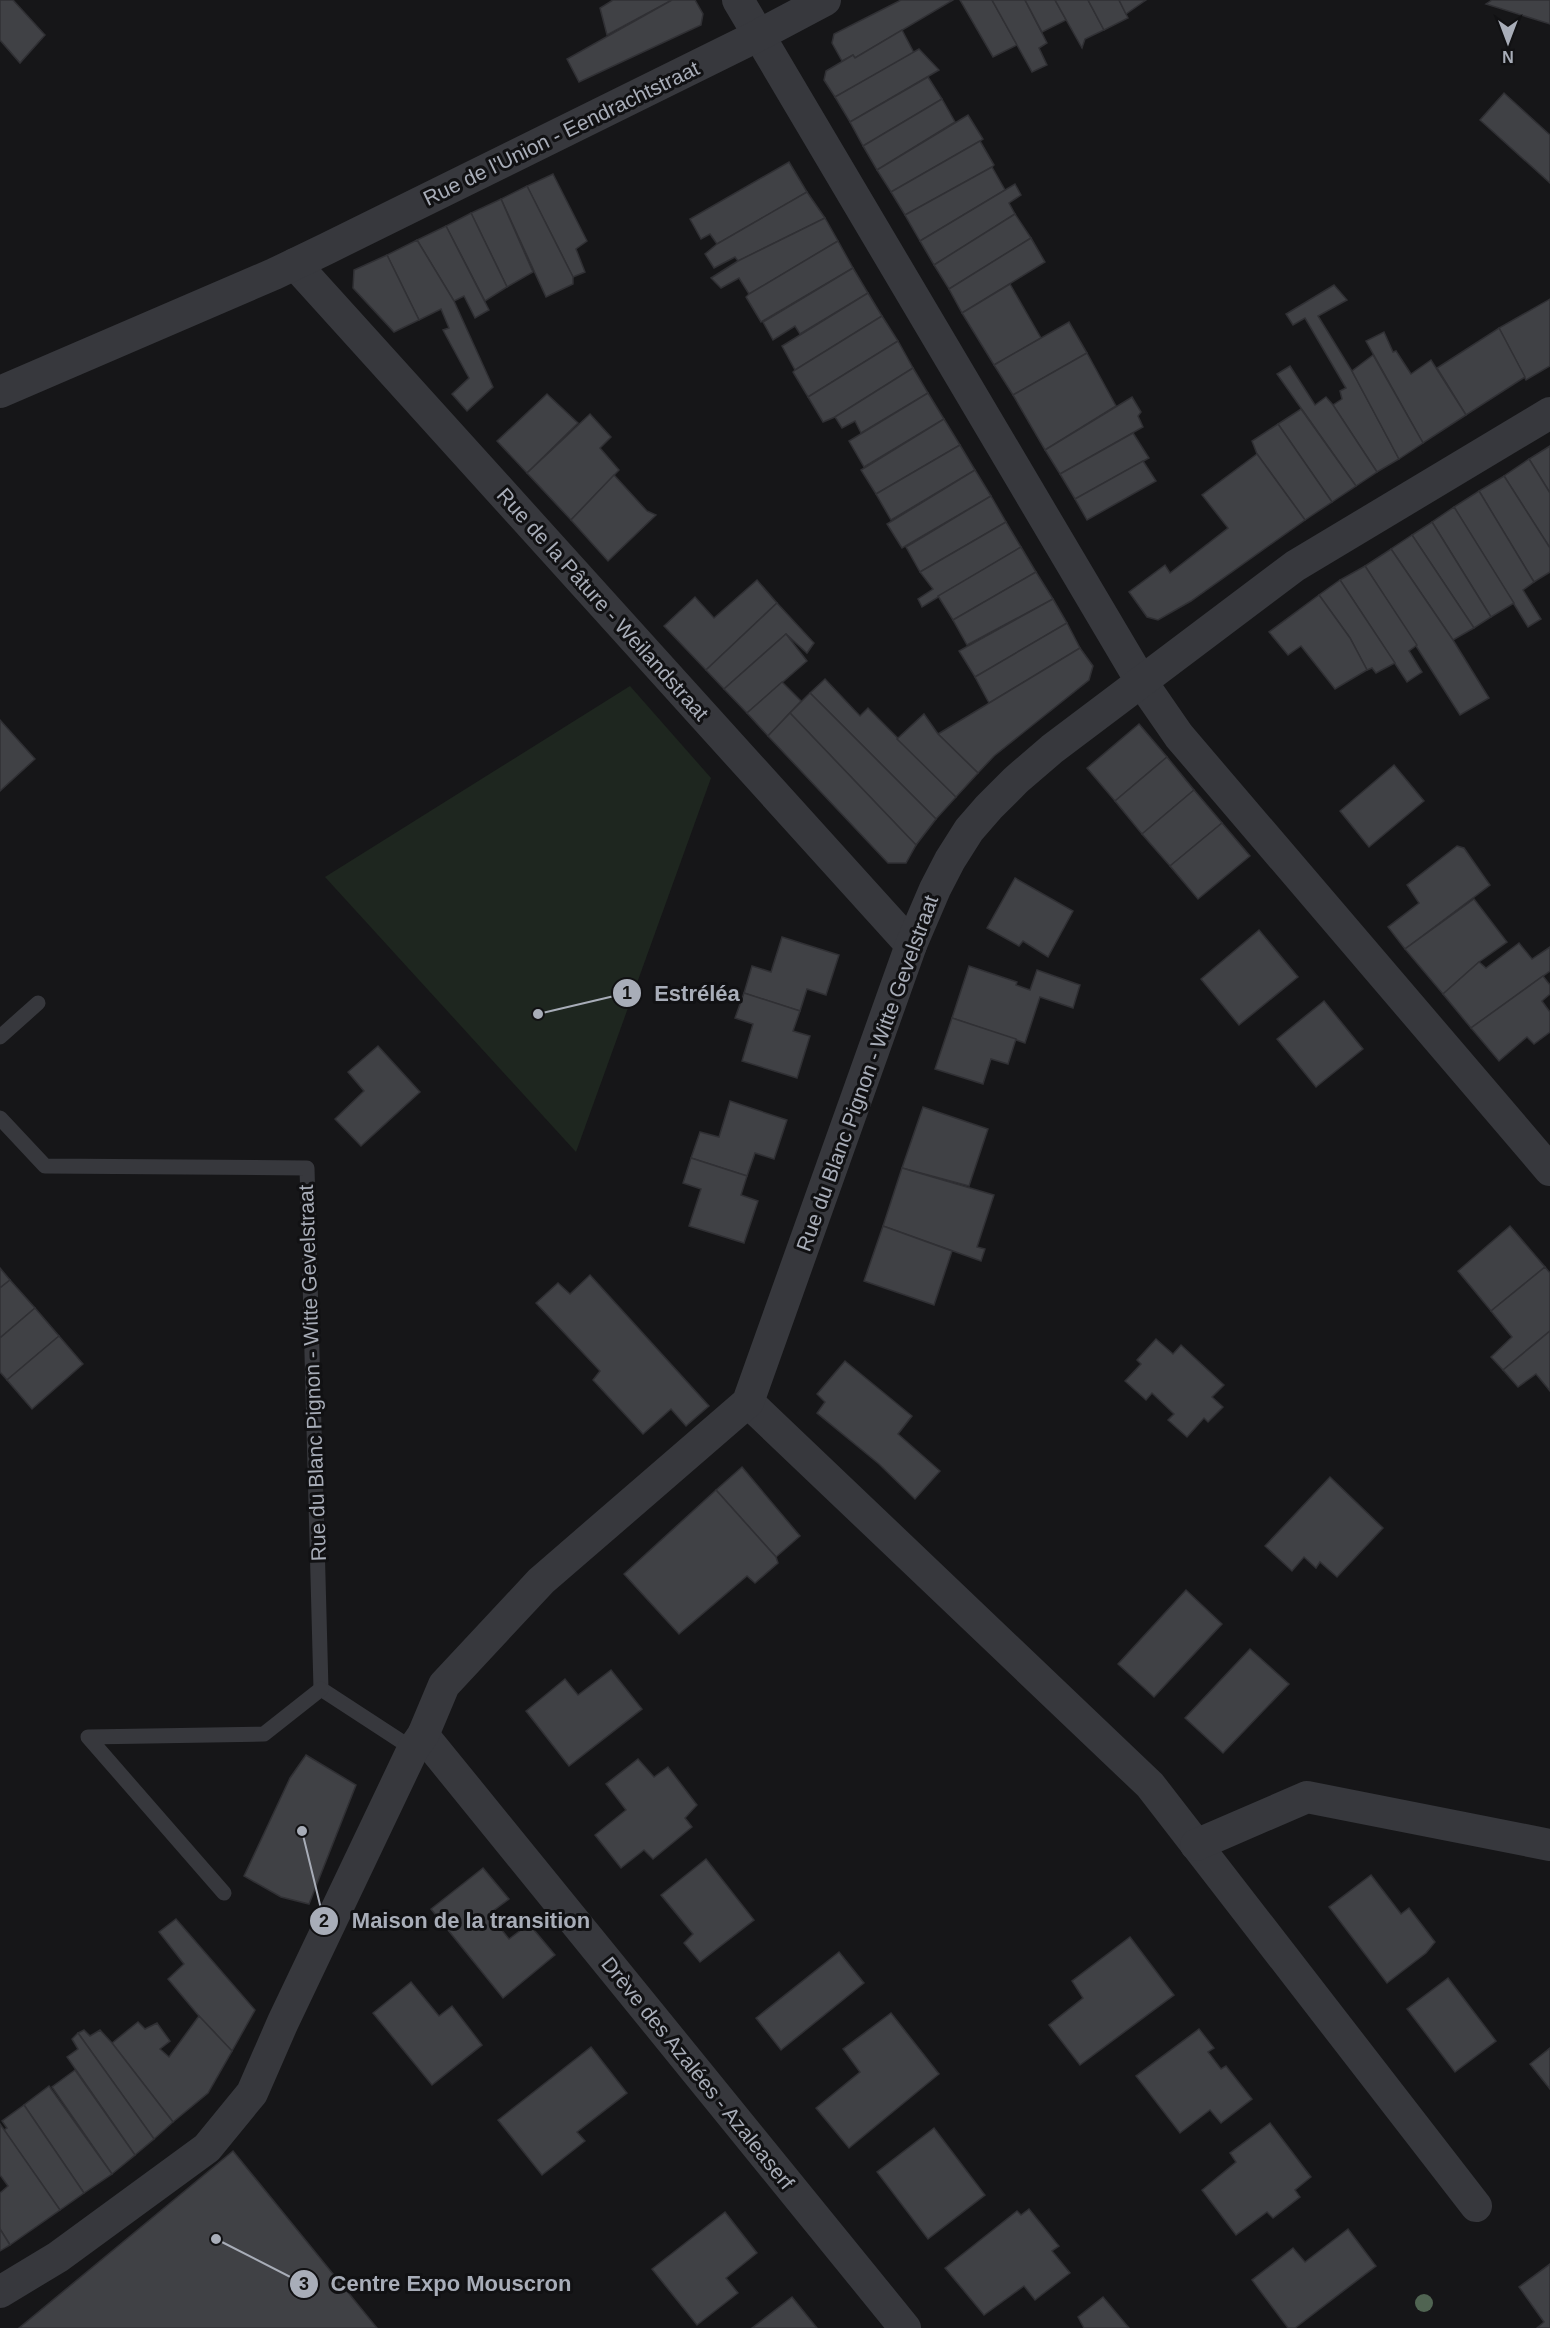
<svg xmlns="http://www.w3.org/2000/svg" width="1550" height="2328" font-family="Arial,sans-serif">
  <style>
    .green { fill: #1e261f }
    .building { fill: #404145; stroke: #303034; stroke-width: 1.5 }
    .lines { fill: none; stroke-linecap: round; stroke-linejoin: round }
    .service { stroke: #37383d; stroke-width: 15 }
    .minor { stroke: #37383d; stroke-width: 32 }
    .tree { fill: #506452 }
    .labels { text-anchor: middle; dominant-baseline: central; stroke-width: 6; stroke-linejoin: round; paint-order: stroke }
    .street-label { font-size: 21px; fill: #a8adb8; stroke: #111113 }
    .leader { fill: none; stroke: #a8adb8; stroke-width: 2 }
    .callout-dot { fill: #a8adb8; stroke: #111113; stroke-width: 2 }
    .mark-label { font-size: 18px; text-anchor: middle; font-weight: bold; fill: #111 }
    .callout-label { font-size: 22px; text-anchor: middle; font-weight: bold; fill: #a8adb8; stroke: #111113; stroke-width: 6; stroke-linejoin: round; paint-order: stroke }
  </style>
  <rect width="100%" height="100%" fill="#161618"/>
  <path class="green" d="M630,686L711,778L576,1152L325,877Z"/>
  <g class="building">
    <path d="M0,0H13L45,35L20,63L0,40Z"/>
    <path d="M613,0H672L607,35L600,8Z"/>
    <path d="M672,0H695L703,14L701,25L579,82L567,59Z"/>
    <path d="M901,0H953L855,58L853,55L842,61L832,43L834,34Z"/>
    <path d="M960,0H992L1017,45L993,57Z"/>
    <path d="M992,0H1025L1047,43L1039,48L1047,65L1032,72Z"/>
    <path d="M1025,0H1055L1066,20L1042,32Z"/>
    <path d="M1055,0H1088L1104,30L1085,39L1082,48Z"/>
    <path d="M1088,0H1119L1128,18L1104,30Z"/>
    <path d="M1119,0H1146L1126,14Z"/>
    <path d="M1492,0H1550V24L1486,4Z"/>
    <path d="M902,30L914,53L835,97L824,80L826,71L853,55L855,58Z"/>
    <path d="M919,49L939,70L850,122L835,97Z"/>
    <path d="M928,77L942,99L863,146L850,122Z"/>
    <path d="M1504,93L1550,135V183L1480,120Z"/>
    <path d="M942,99L955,122L877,170L863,146Z"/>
    <path d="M968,115L983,139L980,141L891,192L877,170Z"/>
    <path d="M980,141L994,165L992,167L905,215L891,192Z"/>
    <path d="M789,162L807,192L717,244L710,234L701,239L690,219Z"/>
    <path d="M992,167L1005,190L920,241L905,215Z"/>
    <path d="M553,174L587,241L576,249L585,272L573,277L527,186Z"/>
    <path d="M1015,184L1021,195L1009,203L1015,214L934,265L920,241Z"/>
    <path d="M527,186L573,277V284L546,297L501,199Z"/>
    <path d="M807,192L825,218L738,261L735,257L714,268L705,254L717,244Z"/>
    <path d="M501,199L533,272L507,287L471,213Z"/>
    <path d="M471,213L507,287L485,301L446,226Z"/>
    <path d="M1015,214L1031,238L949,289L934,265Z"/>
    <path d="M825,218L838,241L749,294L739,278L721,288L711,278L738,261Z"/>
    <path d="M446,226L489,310L475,318L464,296L454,301L417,240Z"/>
    <path d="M1031,238L1045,262L962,313L949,289Z"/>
    <path d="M417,240L454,301L493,387L467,411L452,394L469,378L443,330L449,328L441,309L419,320L387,255Z"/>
    <path d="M838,241L853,268L761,322L746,297L749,294Z"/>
    <path d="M387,255L419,320L394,332L353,288L354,270Z"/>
    <path d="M853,268L868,293L800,334L795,326L773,340L763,322Z"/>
    <path d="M1010,284L1041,338L994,365L962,313Z"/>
    <path d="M1334,285L1347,300L1318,316L1352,371L1399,459L1377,472L1333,405L1342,399L1340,391L1346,388L1305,318L1293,325L1286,314Z"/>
    <path d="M868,293L882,316L795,370L782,346Z"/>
    <path d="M1550,299V366L1526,380L1499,328Z"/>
    <path d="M882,316L898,341L808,397L793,372L795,370Z"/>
    <path d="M1069,322L1087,353L1013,395L994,365Z"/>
    <path d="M1499,328L1525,377L1466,415L1437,368Z"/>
    <path d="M1384,332L1393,352L1396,351L1411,374L1431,360L1466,415L1423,443L1366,341Z"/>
    <path d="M898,341L913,368L835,417L823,422L808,397Z"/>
    <path d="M1087,353L1116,406L1045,450L1013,395Z"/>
    <path d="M1373,355L1423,443L1399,459L1352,371Z"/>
    <path d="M1290,366L1315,405L1326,397L1333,405L1377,472L1356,486L1277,374Z"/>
    <path d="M913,368L928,393L861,433L855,421L842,428L835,417Z"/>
    <path d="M928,393L944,419L864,467L849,441Z"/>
    <path d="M547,394L578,423L527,473L497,441Z"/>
    <path d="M1132,397L1141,412L1138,416L1143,427L1060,474L1045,450Z"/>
    <path d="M1301,409L1356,486L1332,502L1278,424Z"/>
    <path d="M590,414L611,437L600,448L619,470L571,520L527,473Z"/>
    <path d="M944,419L960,445L876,494L861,470Z"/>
    <path d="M1278,424L1332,502L1305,520L1257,454L1252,441Z"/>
    <path d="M1133,433L1149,458L1075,499L1060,474Z"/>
    <path d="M960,445L975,470L891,520L876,494Z"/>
    <path d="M1550,446V493L1529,459Z"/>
    <path d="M1257,454L1305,520L1191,601L1158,620L1147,617L1129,592L1165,565L1170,573L1228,528L1202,495Z"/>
    <path d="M1529,459L1550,493V548L1504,476Z"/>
    <path d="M1143,461L1156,481L1087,520L1075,499Z"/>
    <path d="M975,470L991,496L902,548L887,524Z"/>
    <path d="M614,475L647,511L656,515L608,561L571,520Z"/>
    <path d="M1504,476L1550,548V572L1534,582L1479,491Z"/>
    <path d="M1479,491L1534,582L1523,590L1541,619L1528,627L1454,507Z"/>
    <path d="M991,496L1006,522L920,572L906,547Z"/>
    <path d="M1454,507L1514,603L1491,617L1432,522Z"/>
    <path d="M1006,522L1021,547L922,607L918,599L933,589L920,572Z"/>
    <path d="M1432,522L1491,617L1474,628L1412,535Z"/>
    <path d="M1412,535L1474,628L1453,640L1391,549Z"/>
    <path d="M1021,547L1036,572L953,620L938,596Z"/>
    <path d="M1391,549L1453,640L1489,698L1460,715L1365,566Z"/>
    <path d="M1365,566L1417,645L1409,651L1422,672L1407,682L1340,580Z"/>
    <path d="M1036,572L1053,599L967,645L953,620Z"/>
    <path d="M757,580L777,603L706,670L664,626L695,597L714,618Z"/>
    <path d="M1340,580L1395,663L1376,673L1372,668L1367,670L1350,638L1319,595Z"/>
    <path d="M1319,595L1350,638L1367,670L1335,689L1301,646L1288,655L1269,632Z"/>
    <path d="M1053,599L1067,623L975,677L959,651Z"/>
    <path d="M777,603L814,643L807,653L786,634L724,689L706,670Z"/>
    <path d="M1067,623L1080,648L989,703L975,677Z"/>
    <path d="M786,634L807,661L747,713L724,689Z"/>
    <path d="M1080,648L1093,666L1089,680L994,756L978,773L938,734Z"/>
    <path d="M825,679L860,716L868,708L956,797L936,819L810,693Z"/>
    <path d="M782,682L801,701L768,736L747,713Z"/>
    <path d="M810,693L936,819L916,845L790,713Z"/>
    <path d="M790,713L916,845L906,863H888L768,736Z"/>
    <path d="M924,714L938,734L978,773L956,797L897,739Z"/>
    <path d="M0,720L35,759L0,791Z"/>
    <path d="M1139,724L1167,757L1115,801L1087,768Z"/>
    <path d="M1167,757L1194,790L1142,834L1115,801Z"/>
    <path d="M1394,765L1424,801L1369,847L1340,811Z"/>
    <path d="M1194,790L1222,823L1170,866L1142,834Z"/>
    <path d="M1222,823L1250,856L1198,899L1170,866Z"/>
    <path d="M1457,846L1464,848L1490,885L1405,949L1388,927L1419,903L1407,885Z"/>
    <path d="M1015,878L1073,911L1048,957L1023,941L1019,946L987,928Z"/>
    <path d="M1474,899L1507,942L1479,962L1443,994L1405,949Z"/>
    <path d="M1259,930L1298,977L1239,1025L1201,979Z"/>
    <path d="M782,937L839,955L826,995L807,989L800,1011L744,993L752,966L771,972Z"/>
    <path d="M1519,943L1532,959L1550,947V971L1471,1028L1443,994L1479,962L1486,968Z"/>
    <path d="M969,966L1017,982L1016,985L1030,990L1037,970L1080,985L1073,1008L1040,997L1025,1043L952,1018Z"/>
    <path d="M1543,976L1550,985V994L1542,1001L1550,1012V1032L1534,1044L1527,1037L1499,1061L1471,1028Z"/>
    <path d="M744,993L800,1011L793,1031L810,1036L797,1078L742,1061L753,1024L735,1018Z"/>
    <path d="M1324,1001L1363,1049L1316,1087L1277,1039Z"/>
    <path d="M952,1018L1016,1039L1008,1064L991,1059L983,1084L935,1069Z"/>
    <path d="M378,1046L420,1092L361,1146L335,1119L364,1091L348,1072Z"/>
    <path d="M730,1101L787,1120L774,1159L755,1153L747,1176L691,1158L700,1132L719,1137Z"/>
    <path d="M923,1107L988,1129L969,1186L902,1168Z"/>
    <path d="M691,1158L747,1176L741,1195L758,1201L744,1243L689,1226L701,1189L683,1183Z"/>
    <path d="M902,1168L994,1195L977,1247L985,1249L981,1261L883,1226Z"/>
    <path d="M883,1226L952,1251L934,1305L864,1281Z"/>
    <path d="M1510,1226L1545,1267L1491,1311L1458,1271Z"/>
    <path d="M1545,1267L1550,1273V1331L1503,1370L1491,1357L1512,1337L1491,1311Z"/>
    <path d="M0,1268L10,1280L0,1288Z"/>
    <path d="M590,1275L709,1406L686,1426L671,1409L643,1434L593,1380L600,1371L536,1303L558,1283L570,1294Z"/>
    <path d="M10,1280L35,1308L0,1338V1288Z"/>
    <path d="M35,1308L59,1336L7,1380L0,1372V1338Z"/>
    <path d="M1550,1331V1391L1536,1374L1518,1387L1503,1370Z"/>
    <path d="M59,1336L83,1364L32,1409L7,1380Z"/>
    <path d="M1156,1339L1173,1354L1181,1345L1224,1385L1212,1397L1223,1407L1208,1422L1204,1418L1187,1437L1168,1420L1174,1414L1152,1393L1146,1400L1125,1381L1141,1364L1137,1360Z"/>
    <path d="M845,1361L912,1416L898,1434L940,1471L915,1499L879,1464L817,1413L825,1402L817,1394Z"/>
    <path d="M742,1467L800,1536L776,1557L716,1490Z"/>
    <path d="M1330,1477L1383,1528L1337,1577L1320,1562L1316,1568L1304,1557L1292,1571L1265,1546Z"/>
    <path d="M716,1490L776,1557L778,1563L755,1583L747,1576L679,1634L624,1574Z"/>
    <path d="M1186,1590L1222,1624L1154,1697L1118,1664Z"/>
    <path d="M1250,1649L1289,1684L1223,1753L1185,1718Z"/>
    <path d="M611,1670L642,1709L569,1766L526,1711L565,1679L578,1695Z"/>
    <path d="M306,1755L356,1785L309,1904L281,1897L244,1876L290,1778Z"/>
    <path d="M638,1759L654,1777L668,1767L697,1805L685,1818L692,1827L653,1859L644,1850L621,1868L595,1835L626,1810L606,1784Z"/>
    <path d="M706,1859L754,1920L700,1962L684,1943L693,1934L661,1895Z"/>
    <path d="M483,1868L509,1899L489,1914L509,1939L529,1924L555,1955L503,1998L431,1909Z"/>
    <path d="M1371,1875L1401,1914L1409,1908L1435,1942L1426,1953L1387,1983L1329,1907Z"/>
    <path d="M176,1919L255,2010L232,2051L199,2016L168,1979L184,1964L159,1932Z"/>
    <path d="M1130,1937L1174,1995L1080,2065L1049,2025L1083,1998L1072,1981Z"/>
    <path d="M839,1952L864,1983L781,2050L756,2018Z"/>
    <path d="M1448,1978L1496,2041L1455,2072L1407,2009Z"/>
    <path d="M411,1982L439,2016L452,2006L482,2045L432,2085L373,2013Z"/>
    <path d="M891,2013L939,2074L849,2148L816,2108L860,2072L843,2049Z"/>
    <path d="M199,2016L232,2051L208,2093L173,2122L112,2043L138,2022L145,2029L157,2023L170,2041L160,2049L169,2057Z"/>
    <path d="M1199,2029L1214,2048L1208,2052L1221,2069L1226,2066L1252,2099L1221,2123L1210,2110L1180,2133L1136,2076Z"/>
    <path d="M84,2030L90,2036L100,2030L112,2043L173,2122L154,2139L78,2033Z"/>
    <path d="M78,2033L154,2139L135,2155L67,2057L78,2049L72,2039Z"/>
    <path d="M591,2047L627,2093L577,2132L585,2141L542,2175L498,2120Z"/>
    <path d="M1550,2048V2089L1530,2064Z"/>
    <path d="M75,2070L135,2155L112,2174L52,2087Z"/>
    <path d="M49,2086L112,2174L84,2193L24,2105Z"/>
    <path d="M24,2105L84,2193L60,2210L4,2130L7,2128L2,2121Z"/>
    <path d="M1270,2123L1311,2177L1295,2190L1300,2197L1273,2218L1267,2212L1236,2235L1202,2190L1236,2162L1230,2153Z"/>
    <path d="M0,2124L60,2210L10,2245L0,2229V2193L8,2186L0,2175Z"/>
    <path d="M934,2128L985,2195L928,2239L877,2172Z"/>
    <path d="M233,2151L377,2328H19Z"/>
    <path d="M1029,2209L1059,2246L1052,2251L1070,2273L1035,2300L1024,2286L984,2315L945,2268L1017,2211L1021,2215Z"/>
    <path d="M725,2212L757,2253L726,2278L738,2293L697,2325L652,2269Z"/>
    <path d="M0,2229L10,2245L0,2251Z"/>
    <path d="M1348,2229L1376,2266L1295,2328H1288L1252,2280L1293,2248L1305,2262Z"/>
    <path d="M1550,2264V2328H1537L1544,2322L1519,2287Z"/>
    <path d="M792,2297L817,2328H752Z"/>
    <path d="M1103,2297L1129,2328H1084L1078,2317Z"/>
  </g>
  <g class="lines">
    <g class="service">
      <path d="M0,1037L38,1003"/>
      <path d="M0,1118L45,1166L307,1168L321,1689L413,1749"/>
      <path d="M224,1893L88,1737L264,1734L321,1689"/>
    </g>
    <g class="minor">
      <path d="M738,0L1141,681L1179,736L1550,1170"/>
      <path d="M295,264L911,945"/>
      <path d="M0,392L274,274L326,249L759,35L825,0"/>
      <path d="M748,1402L1150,1785L1476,2206"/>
      <path d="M423,1735L905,2328"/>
      <path d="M1196,1845L1307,1797L1550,1845"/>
      <path d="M0,2292L58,2257L207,2148L252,2093L283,2022L413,1749L423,1735L444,1685L541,1581L748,1402L911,945L935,889L950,860L969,830L989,807L1016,780L1052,749L1295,566L1550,413"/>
    </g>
  </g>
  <circle class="tree" cx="1424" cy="2303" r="9"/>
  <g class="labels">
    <g class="street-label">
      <text transform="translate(561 133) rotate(-26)">Rue de l'Union - Eendrachtstraat</text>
      <text transform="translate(603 604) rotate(48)">Rue de la Pâture - Weilandstraat</text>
      <text transform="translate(867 1073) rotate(-70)">Rue du Blanc Pignon - Witte Gevelstraat</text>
      <text transform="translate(312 1373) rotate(-92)">Rue du Blanc Pignon - Witte Gevelstraat</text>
      <text transform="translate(698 2073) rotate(51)">Drève des Azalées - Azaleaserf</text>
    </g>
  </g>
  <path class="leader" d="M538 1014L627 993M302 1831L324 1921M216 2239L304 2284"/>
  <g class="callout-dot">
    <circle cx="538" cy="1014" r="6"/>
    <circle cx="302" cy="1831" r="6"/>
    <circle cx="216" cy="2239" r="6"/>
    <circle cx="627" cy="993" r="15"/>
    <circle cx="324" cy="1921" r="15"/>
    <circle cx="304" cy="2284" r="15"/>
  </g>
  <g class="mark-label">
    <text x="627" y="999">1</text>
    <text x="324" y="1927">2</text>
    <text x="304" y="2290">3</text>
  </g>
  <g class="callout-label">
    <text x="697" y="1001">Estréléa</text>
    <text x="471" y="1928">Maison de la transition</text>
    <text x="451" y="2291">Centre Expo Mouscron</text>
  </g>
  <g transform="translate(1508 42) rotate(180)" stroke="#111113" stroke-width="4.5" paint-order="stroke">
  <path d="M0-4.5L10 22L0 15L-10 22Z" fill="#a8adb8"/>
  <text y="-9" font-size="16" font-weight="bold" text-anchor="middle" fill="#a8adb8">N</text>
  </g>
</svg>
